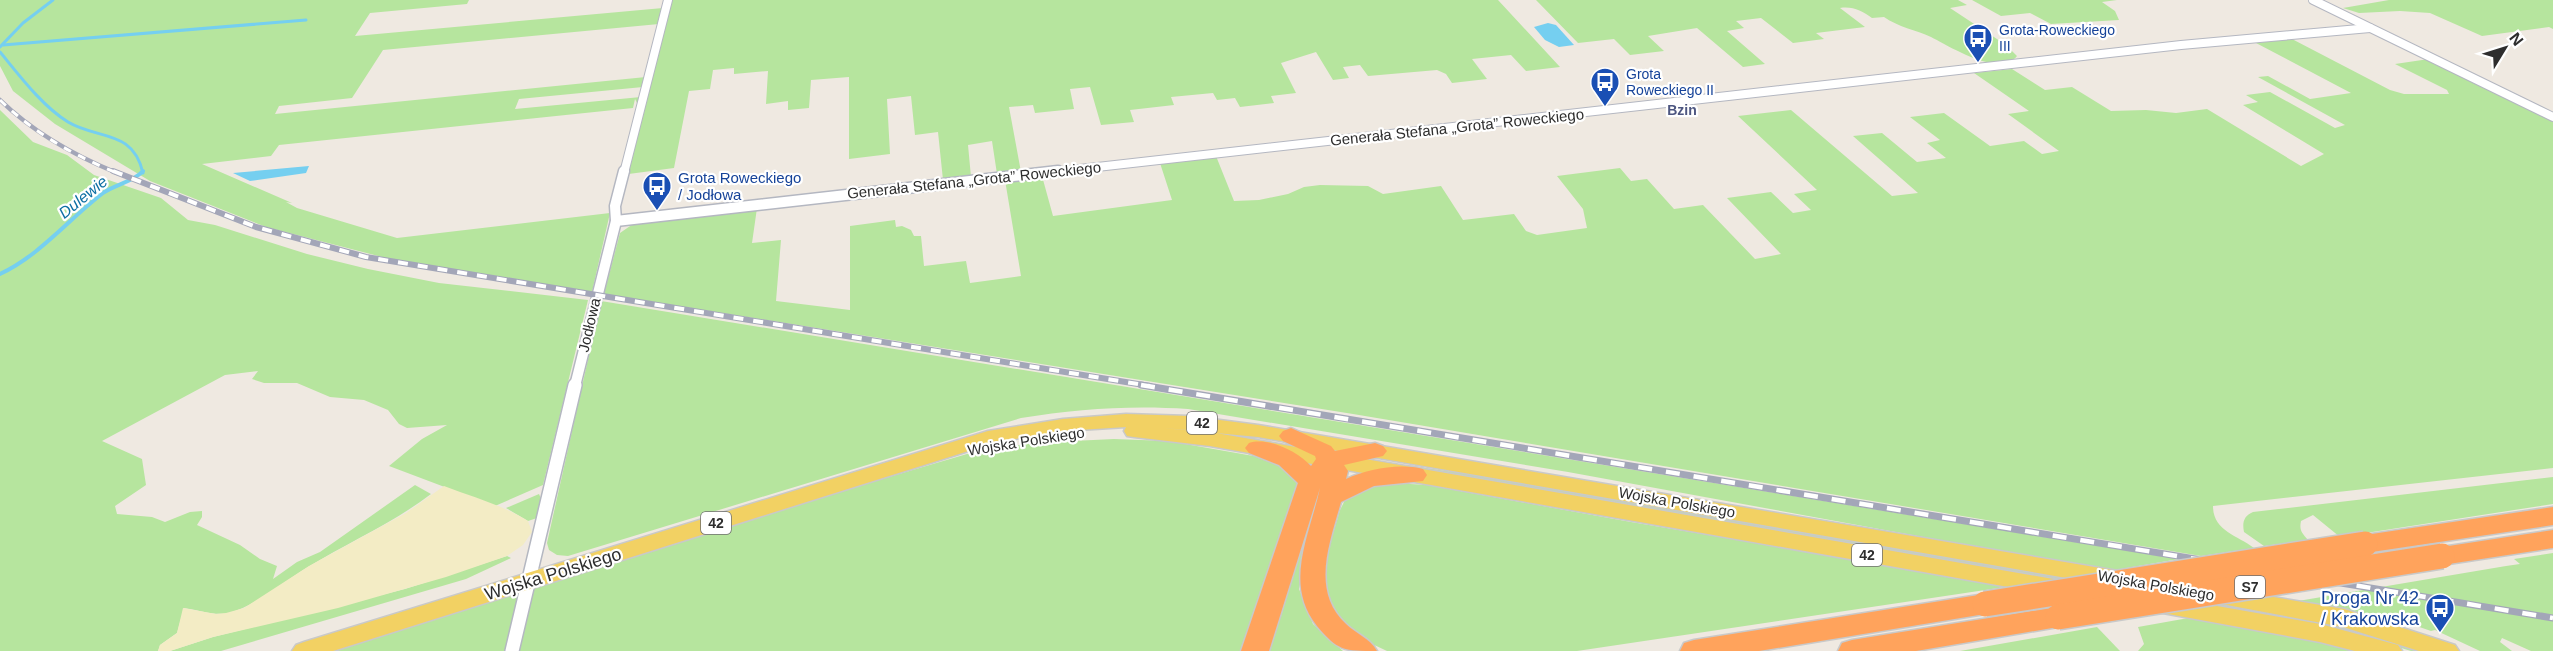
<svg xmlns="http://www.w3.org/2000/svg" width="2553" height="651" font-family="Helvetica,sans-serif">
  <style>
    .green { fill: #b6e59e; fill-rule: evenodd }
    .sand { fill: #f3ecc5 }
    .water { fill: #75cff0 }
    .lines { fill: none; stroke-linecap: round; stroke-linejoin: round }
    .stream-far1 { stroke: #75cff0; stroke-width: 3 }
    .stream { stroke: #75cff0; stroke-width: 4 }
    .minor-far2-casing { stroke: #b4b7c1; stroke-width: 10 }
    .minor-far1-casing { stroke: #b4b7c1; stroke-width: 13 }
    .minor-casing { stroke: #b4b7c1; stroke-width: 16 }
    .primary-casing { stroke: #c9c9c9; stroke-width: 3 }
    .motorway-casing { stroke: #c9c9c9; stroke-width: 3 }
    .minor-far2 { stroke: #fff; stroke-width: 8 }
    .minor-far1 { stroke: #fff; stroke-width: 10 }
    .minor { stroke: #fff; stroke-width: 13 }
    .primary { fill: #f2d163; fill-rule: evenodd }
    .motorway { fill: #ffa35c; fill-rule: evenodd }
    .rail-far2-casing { stroke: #a3a6b8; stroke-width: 4.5 }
    .rail-far1-casing { stroke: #a3a6b8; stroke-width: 6 }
    .rail-casing { stroke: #a3a6b8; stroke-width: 7 }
    .rail-far2 { stroke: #fff; stroke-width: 3; stroke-dasharray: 8; stroke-linecap: butt }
    .rail-far1 { stroke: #fff; stroke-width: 4; stroke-dasharray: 10; stroke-linecap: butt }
    .rail { stroke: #fff; stroke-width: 4.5; stroke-dasharray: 14; stroke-linecap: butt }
    .motorway-bridge-casing { stroke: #c9c9c9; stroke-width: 28; stroke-linecap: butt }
    .motorway-bridge { stroke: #ffa35c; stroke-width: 25 }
    .labels { text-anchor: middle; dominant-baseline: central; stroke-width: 4.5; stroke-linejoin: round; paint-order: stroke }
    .far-transit-label { font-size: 14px; fill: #164399; stroke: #fff; text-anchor: start }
    .far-neighbourhood-label { font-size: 14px; font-weight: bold; fill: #4d5680; stroke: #fff }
    .shield { fill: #fff; stroke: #6d6d6d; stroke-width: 1.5 }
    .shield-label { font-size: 14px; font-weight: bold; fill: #2e2e2e }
    .street-label { font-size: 15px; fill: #2e2e2e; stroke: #fff }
    .transit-label { font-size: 15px; fill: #164399; stroke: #fff; text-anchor: start }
    .water-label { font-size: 16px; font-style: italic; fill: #0d6fa3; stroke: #fff }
    .near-street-label { font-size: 18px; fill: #2e2e2e; stroke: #fff }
    .near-transit-label { font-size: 18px; fill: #164399; stroke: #fff; text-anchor: end }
  </style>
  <rect width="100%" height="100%" fill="#efe9e1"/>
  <g class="green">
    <path d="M0,0H469L467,4L370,13L355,36L663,8L666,0H1498L1560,67L1526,71L1511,55L1472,59L1487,79L1452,83L1446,74L1437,70L1368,76L1360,65L1343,67L1349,78L1333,80L1316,52L1281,63L1296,93L1271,96L1274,103L1240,107L1235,98L1217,100L1213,93L1171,97L1174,105L1130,110L1134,122L1101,125L1090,87L1070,89L1074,109L1035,113L1033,105L1009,107L1021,172L997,174L992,141L968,145L971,177L943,180L938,132L915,135L911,96L887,99L890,154L849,159V77L811,80L809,108L788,110V101L766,104L768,71L734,74V68L713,70L710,89L689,91L674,168L621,175L639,107L635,99L633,108L279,145L271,156L202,164L292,203L286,202L297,208L397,238L610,213L592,292L386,258L266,227L150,181L55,124L13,91L0,66ZM659,24L646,77L275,114L279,106L352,98L383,50ZM643,87L641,97L515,109L519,99Z"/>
    <path d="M1536,0H1958L1967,5L1950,8L2006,45L2017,56C1999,78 1949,46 1931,37C1916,30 1898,27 1884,17L1872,18C1862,11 1853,6 1840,8L1865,27L1816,33L1824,39L1793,43L1761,18L1736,21L1744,28L1727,31L1765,64L1743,67L1697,28L1648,36L1664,51L1630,55L1614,39L1578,43Z"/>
    <path d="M1972,0H2117L2102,2L2115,11L2119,20L2051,24L2030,13L2001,16Z"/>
    <path d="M2389,0H2553V29L2549,27L2482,36L2430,13L2400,11L2359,13L2343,8Z"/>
    <path d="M2292,39L2390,90L2404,94H2449L2447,90L2395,64L2429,59L2553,119V468L2213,506C2213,531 2237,535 2254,548L2201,556L1353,414L604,294L620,233L633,224L757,208L752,243L781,240L776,301L850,310V226L895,220L896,227L902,226L911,230L914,236H921L924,266L966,261L970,283L1021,276L1005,180L1042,176L1053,216L1172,200L1160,163L1216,156L1234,201L1259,200L1288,194L1304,187L1320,185L1368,186L1383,194L1441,186L1463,220L1514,214L1526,231L1537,235L1587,228L1583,209L1557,176L1620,168L1631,181L1647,179L1674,209L1703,205L1755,259L1781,254L1727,198L1771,192L1793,213L1811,210L1794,194L1817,190L1738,116L1791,110L1892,196L1918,193L1853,136L1882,133L1917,162L1946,158L1927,143L1940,140L1910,117L1944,113L1990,146L2024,141L2042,154L2059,151L2008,114L2029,111L1974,73L2012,69L2045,90L2072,87L2111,111L2146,110L2176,113L2207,109L2301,166L2324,154L2243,105L2258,102L2246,95L2270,92L2335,128L2345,125L2258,77L2268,76L2310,99L2351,93L2256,43Z"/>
    <path d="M0,110L33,142L67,155L94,175L161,198L188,220L215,225L307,254L368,269L439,283L588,300L543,485L495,506L389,466L422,439L447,425L407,428L399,424L388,410L364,400L330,397L297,383H264L252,379L258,371L225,375L102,441L142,459L146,485L115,506L117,514L152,517L165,522L190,512L202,511V517L197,525L240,545L260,559L277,566L273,579L297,562L320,552L415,485L431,494C393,523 349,542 308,567C283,582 257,605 229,613C215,616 198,610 184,608L177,633L160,645L158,651H0Z"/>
    <path d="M601,301L2179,559L2109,571L1568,472L1188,409C1131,405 1077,409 1021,418L568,556L557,555L549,550L547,543Z"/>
    <path d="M1114,439L1168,441L1265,458L1277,460L1300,478L1244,651H309L535,581L967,454L1031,443Z"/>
    <path d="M1357,458L1481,476L2267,611L2331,623L2428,651H2411L2385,643Z"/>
    <path d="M2553,477V504L2340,537L2313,515L2301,521C2299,530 2302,533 2308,540L2264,546L2244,532C2242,522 2244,516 2253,512Z"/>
    <path d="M1323,478L1299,589L1313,624L1343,651H1267L1281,616Z"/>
    <path d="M1394,483L1427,485L1631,522L2012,586L1577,651H1387L1355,636L1327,609L1323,567L1340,510L1346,498L1376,485Z"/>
    <path d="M539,494L542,501L537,518L528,521L506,508Z"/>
    <path d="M2553,553V651H2531L2502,638L2500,642L2512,651H2480L2435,630L2431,631L2402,621L2393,622L2292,602L2506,566L2520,564L2514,559Z"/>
    <path d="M507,556L511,558L466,579L221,651H170L213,637L405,589Z"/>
    <path d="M2194,617L2368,651H2138L2144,644L2138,627Z"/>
    <path d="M2097,627L2120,651H1960Z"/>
  </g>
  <path class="sand" d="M444,486C473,497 502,505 528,521L532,532L523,545L507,556L446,577L338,608L213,637L170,651H158L160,645L177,633L183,608L216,614L226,613L244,608L309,566L406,513Z"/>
  <g class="water">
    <path d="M1548,23L1556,25L1574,45L1559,47L1545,40L1534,27Z"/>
    <path d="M309,166L306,173L250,181L233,173Z"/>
  </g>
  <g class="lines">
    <g class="stream-far1">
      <path d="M3,45L306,20"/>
      <path d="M0,47L23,23L53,0"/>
      <path d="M0,52C19,75 42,106 68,122C98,140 133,129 143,173"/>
    </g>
    <path class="stream" d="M0,274C39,256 69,219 103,193C114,185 135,181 143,171"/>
    <g class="minor-far2-casing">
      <g id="minor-far2">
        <path d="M2313,0L2553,117"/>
        <path d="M624,173L668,0"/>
        <path d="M1044,173L2181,45L2370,28"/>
      </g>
    </g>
    <g class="minor-far1-casing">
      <g id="minor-far1">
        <path d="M616,221L1058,171"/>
        <path d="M575,386L616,221L615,206L624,171"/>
      </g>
    </g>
    <g class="minor-casing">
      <path id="minor" d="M512,651L575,385"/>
    </g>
    <g class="primary-casing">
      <g id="primary">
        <path d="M1126,414L1189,416L1258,425L2118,571L2126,573L2129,579L2126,585L2118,587L1258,437L1163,428L1210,432L2059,580L2067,582L2070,588L2067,594L2059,596L1210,446L1134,437L1127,436L1124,431L1126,427L1063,431L997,442L333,651H292L296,645L304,642L988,431L1063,419Z"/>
        <path d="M2219,588L2344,609L2455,645L2459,651H2419L2343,627L2211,602L2208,596L2211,590Z"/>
        <path d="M2160,596L2320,624L2398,645L2402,651H2355L2320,642L2152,611L2149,605L2152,599Z"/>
      </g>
    </g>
    <g class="motorway-casing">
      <g id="motorway">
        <path d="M1291,428L1331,446L1335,451L1375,443L1383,446L1387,451L1383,456L1344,465L1348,471L1346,479C1368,469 1399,463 1423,469L1427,475L1423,481L1374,486L1341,502C1330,542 1310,591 1346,624C1356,634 1370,638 1377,651C1344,651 1338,651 1317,626C1283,583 1310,535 1320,488L1269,651H1241L1298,483L1279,465L1249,453L1245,448L1249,443C1268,437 1297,451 1311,466L1316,459L1315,456L1283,441L1279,436L1283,431Z"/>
        <path d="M2553,507V525L2365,553L2356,550L2352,544L2356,538L2365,535Z"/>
        <path d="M2553,530V548L2442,565L2433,563L2429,556L2433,549L2442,547Z"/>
        <path d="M1985,594L1994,597L1998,604L1994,611L1985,614L1759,651H1680L1684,643L1694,640Z"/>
        <path d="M2058,607L2068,610L2071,617L2068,624L2058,627L1916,651H1838L1842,643L1852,640Z"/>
      </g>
    </g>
    <use href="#minor-far2" class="minor-far2"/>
    <use href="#minor-far1" class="minor-far1"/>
    <use href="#minor" class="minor"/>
    <use href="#primary" class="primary"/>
    <use href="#motorway" class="motorway"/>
    <g class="rail-far2-casing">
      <path id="rail-far2" d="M0,100C34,133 73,155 117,173"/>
    </g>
    <g class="rail-far1-casing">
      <path id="rail-far1" d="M113,171L256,227L366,257L1150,386"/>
    </g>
    <g class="rail-casing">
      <path id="rail" d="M1141,385L2553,618"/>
    </g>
    <use href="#rail-far2" class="rail-far2"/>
    <use href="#rail-far1" class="rail-far1"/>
    <use href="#rail" class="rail"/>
    <g class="motorway-bridge-casing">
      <g id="motorway-bridge">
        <path d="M1985,604L2365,544"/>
        <path d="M2058,617L2442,556"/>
      </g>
    </g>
    <use href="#motorway-bridge" class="motorway-bridge"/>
  </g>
  <defs>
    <g id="bus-pin" transform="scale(1.5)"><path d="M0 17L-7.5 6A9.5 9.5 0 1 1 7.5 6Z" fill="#1a4fb4" stroke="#fff"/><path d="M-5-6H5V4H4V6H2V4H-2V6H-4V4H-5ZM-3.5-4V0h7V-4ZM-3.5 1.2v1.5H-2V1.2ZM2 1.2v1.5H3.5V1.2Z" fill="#fff"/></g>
  </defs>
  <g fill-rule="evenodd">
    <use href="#bus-pin" x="1978" y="38"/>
    <use href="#bus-pin" x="1605" y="82"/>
    <use href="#bus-pin" x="657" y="186"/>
    <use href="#bus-pin" x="2440" y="608"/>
  </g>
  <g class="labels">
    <g class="far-transit-label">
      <text x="1999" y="30">Grota-Roweckiego<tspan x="1999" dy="16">III</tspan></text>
      <text x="1626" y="74">Grota<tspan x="1626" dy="16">Roweckiego II</tspan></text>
    </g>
    <g class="far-neighbourhood-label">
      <text x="1682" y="110">Bzin</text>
    </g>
    <g class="shield">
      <rect x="1187" y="412" width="30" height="22" rx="4.5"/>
      <rect x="701" y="512" width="30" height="22" rx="4.5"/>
      <rect x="1852" y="544" width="30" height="22" rx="4.5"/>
      <rect x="2235" y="576" width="30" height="22" rx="4.5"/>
    </g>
    <g class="shield-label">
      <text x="1202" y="423">42</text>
      <text x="716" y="523">42</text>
      <text x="1867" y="555">42</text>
      <text x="2250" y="587">S7</text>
    </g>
    <g class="street-label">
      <text transform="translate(1457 127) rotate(-6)">Generała Stefana „Grota” Roweckiego</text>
      <text transform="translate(974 180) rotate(-6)">Generała Stefana „Grota” Roweckiego</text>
      <text transform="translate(589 325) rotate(-77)">Jodłowa</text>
      <text transform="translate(1026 441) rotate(-9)">Wojska Polskiego</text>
      <text transform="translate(1677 502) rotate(10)">Wojska Polskiego</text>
      <text transform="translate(2156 585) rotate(10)">Wojska Polskiego</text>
    </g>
    <g class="transit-label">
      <text x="678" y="177">Grota Roweckiego<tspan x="678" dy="17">/ Jodłowa</tspan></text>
    </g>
    <g class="water-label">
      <text transform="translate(83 197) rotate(-39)">Dulewie</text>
    </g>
    <g class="near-street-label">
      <text transform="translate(553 574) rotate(-17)">Wojska Polskiego</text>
    </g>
    <g class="near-transit-label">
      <text x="2419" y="598">Droga Nr 42<tspan x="2419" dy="21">/ Krakowska</tspan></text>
    </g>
  </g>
  <g transform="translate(2505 48) rotate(52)" stroke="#ffffff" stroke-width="4.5" paint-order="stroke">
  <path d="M0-4.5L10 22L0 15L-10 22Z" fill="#2e2e2e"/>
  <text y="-9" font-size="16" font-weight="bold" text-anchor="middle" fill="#2e2e2e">N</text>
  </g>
</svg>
